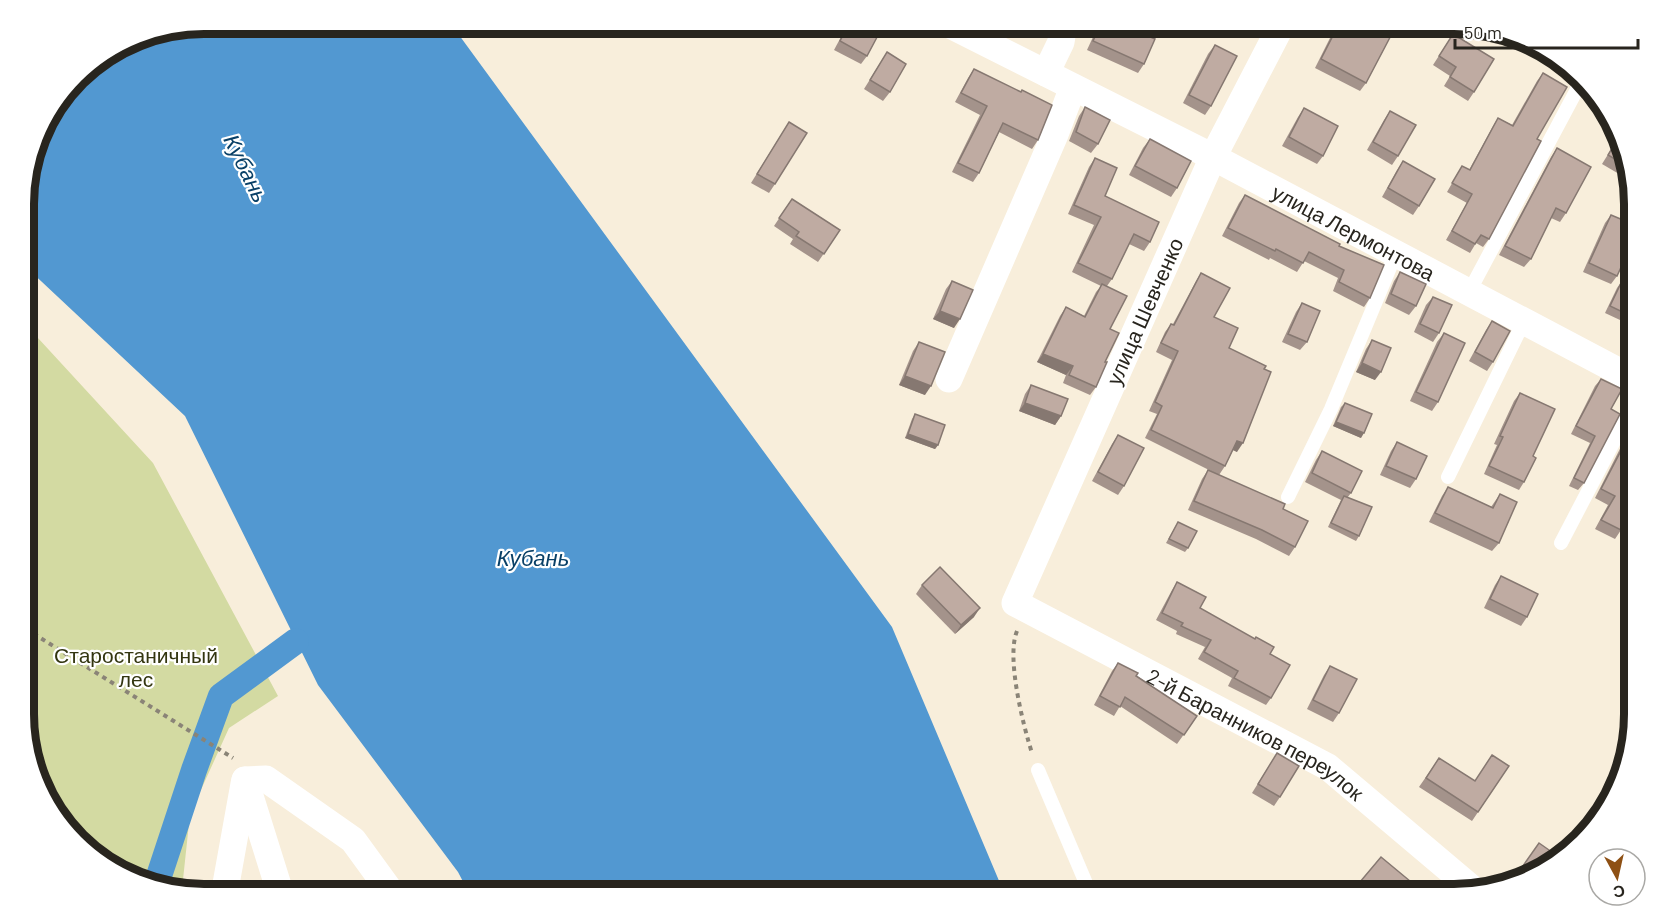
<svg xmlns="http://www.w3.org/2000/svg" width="1659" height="919" font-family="Barlow,sans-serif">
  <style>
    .green { fill: #d3daa2 }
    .water { fill: #5298d1 }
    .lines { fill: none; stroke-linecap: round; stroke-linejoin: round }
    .canal { stroke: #5298d1; stroke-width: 26 }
    .path { stroke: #8a8477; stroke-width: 4; stroke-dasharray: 4.5 4.5; stroke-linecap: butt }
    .lane { stroke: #fff; stroke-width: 14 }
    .street { stroke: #fff; stroke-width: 27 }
    .wall { fill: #a4938b }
    .shaded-wall { fill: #867871 }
    .building { fill: #bfaba2; stroke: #867871; stroke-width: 1.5 }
    .labels { text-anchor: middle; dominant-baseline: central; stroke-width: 4.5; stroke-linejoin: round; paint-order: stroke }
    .street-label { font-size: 21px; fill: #28251e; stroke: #fff }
    .park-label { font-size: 21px; fill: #333610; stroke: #fff }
    .water-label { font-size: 22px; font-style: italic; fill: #094067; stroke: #fff }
    .rim { fill: none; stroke: #28251e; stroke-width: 8 }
  </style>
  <rect width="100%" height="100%" fill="#f8eedb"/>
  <path class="green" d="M26,325L153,463L278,696L229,728L190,814L182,889L115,871L54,814L26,738Z"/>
  <path class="water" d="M205,24H451L892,627L1005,895H470L458,872L318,685L185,416L26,267V181L43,124L85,69L136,38Z"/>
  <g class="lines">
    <path class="canal" d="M157,882L194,770L221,696L296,641"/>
    <g class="path">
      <path d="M26,629L233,758"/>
      <path d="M1017,631C1006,657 1023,725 1032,753"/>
    </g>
    <g class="lane">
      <path d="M1469,292L1581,82"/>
      <path d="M1448,477L1524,321"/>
      <path d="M1288,497L1331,409L1396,253"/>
      <path d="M1561,543L1635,401"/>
      <path d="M1038,770L1091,895"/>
    </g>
    <g class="street">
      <path id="s1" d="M948,24L1213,157L1635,380"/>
      <path id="s2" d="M1282,24L1213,157L1015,603L1328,767L1476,892"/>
      <path d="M1046,73L1061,42L1064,24"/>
      <path d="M949,379L1054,137L1073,87"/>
      <path d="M245,780L266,779L353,840L393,895"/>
      <path d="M245,780L281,895"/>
      <path d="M224,895L244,784"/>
    </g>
  </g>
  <g class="wall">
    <path d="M746,24H778L769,37Z"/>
    <path d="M848,24H884L867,56L861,64L834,50Z"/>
    <path d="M1099,24H1121L1144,64L1138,73L1087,50Z"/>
    <path d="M1337,24H1397L1366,83L1360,91L1315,68Z"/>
    <path d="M1453,34L1474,92L1468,101L1444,86L1450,76L1433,65Z"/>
    <path d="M1215,45L1211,106L1205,115L1183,103L1208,54Z"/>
    <path d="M887,52L890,92L883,101L864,89Z"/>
    <path d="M974,69L1038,140L1032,149L999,132L979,173L973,182L952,172L980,115L955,102L968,78Z"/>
    <path d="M1543,73L1537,139L1489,239L1483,247L1476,243L1470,253L1446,240L1467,203L1447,192L1462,166L1469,170L1493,126L1498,118L1512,125L1537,81Z"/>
    <path d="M1085,107L1098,144L1091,153L1069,141L1079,116Z"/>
    <path d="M1304,108L1323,156L1317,164L1282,146L1298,117Z"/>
    <path d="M1390,111L1398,156L1392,165L1367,150L1384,120Z"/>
    <path d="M789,122L775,184L769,193L751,183Z"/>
    <path d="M1150,139L1177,188L1171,197L1129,175L1143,148Z"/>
    <path d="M1617,140L1631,181L1602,164Z"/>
    <path d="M1557,148L1566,213L1560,222L1551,218L1531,259L1524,267L1499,255L1551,157Z"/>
    <path d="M1095,158L1105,196L1150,242L1144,251L1129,244L1112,279L1107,286L1110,329L1105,362L1096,387L1090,395L1063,383L1066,375L1037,362L1060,316L1066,307L1084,316L1096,292L1101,286L1072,272L1094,225L1068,214L1089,167Z"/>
    <path d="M1403,161L1419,206L1413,215L1382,197L1397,170Z"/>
    <path d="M1245,195L1339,246L1370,298L1364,307L1333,291L1338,278L1304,261L1297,272L1270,258L1269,260L1222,236L1239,203Z"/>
    <path d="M792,199L840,230L818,262L790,244L793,239L774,226Z"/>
    <path d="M1611,215L1617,276L1611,284L1583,272L1605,223Z"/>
    <path d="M1400,272L1416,306L1409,315L1385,303L1394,281Z"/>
    <path d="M1201,273L1214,317L1229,348L1237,452L1233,450L1225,466L1219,475L1145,438L1157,414L1149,411L1172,360L1156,352L1165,332L1171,324H1173L1196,281Z"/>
    <path d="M952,281L954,328L933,319L946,289Z"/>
    <path d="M1622,281L1635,287V327L1605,313L1617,288Z"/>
    <path d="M1433,297L1439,333L1433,342L1414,332L1426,305Z"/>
    <path d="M1302,303L1307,342L1300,350L1282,342L1296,312Z"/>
    <path d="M1492,321L1493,362L1487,371L1469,361L1486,330Z"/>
    <path d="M1444,333L1438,402L1432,411L1410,401L1437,342Z"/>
    <path d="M1372,340L1375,380L1356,372L1366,349Z"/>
    <path d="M919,342L925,395L899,385L913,351Z"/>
    <path d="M1601,379L1611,409L1584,483L1578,490L1569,486L1590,443L1571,434L1595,386Z"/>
    <path d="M1031,385L1061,416L1055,425L1019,411L1025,394Z"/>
    <path d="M1520,393L1533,456L1524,482L1519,490L1484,474L1497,445L1494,444L1514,401Z"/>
    <path d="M1345,403L1361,438L1333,426L1341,407Z"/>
    <path d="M915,414L938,445L935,449L905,438L912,419Z"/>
    <path d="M1635,423L1621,530L1615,539L1595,529L1608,505L1595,498L1630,429Z"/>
    <path d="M1118,435L1124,486L1118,495L1092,481L1112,444Z"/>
    <path d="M1397,442L1416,479L1410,488L1380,475L1391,451Z"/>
    <path d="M1322,451L1351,493L1347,498L1359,536L1356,541L1328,527L1341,500L1305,482L1316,460Z"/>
    <path d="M1208,470L1295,547L1289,556L1256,539L1188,510L1202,479Z"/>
    <path d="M1448,487L1491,507L1500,494L1499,543L1492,551L1429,522L1442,496Z"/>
    <path d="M1178,522L1188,548L1185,552L1166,543Z"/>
    <path d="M1501,576L1527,617L1521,626L1484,608L1495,585Z"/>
    <path d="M1177,582L1200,608L1270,654L1271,698L1266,705L1228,686L1232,678L1198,659L1205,647L1176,634L1177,631L1156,620L1172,590Z"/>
    <path d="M922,585L974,617L955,634L916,594Z"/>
    <path d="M1118,663L1197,716L1177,744L1120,706L1114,716L1094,705L1112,671Z"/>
    <path d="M1330,666L1339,713L1333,722L1307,709L1324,675Z"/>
    <path d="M1277,753L1280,797L1274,806L1252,793Z"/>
    <path d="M1439,758L1475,781L1509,766L1472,821L1419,787Z"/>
    <path d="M1545,871L1513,880L1518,873Z"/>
  </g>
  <g class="shaded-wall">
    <path d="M940,311L960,319L954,328L933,319Z"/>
    <path d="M1043,354L1073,366L1066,375L1037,362Z"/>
    <path d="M1362,363L1381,372L1375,380L1356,372Z"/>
    <path d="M905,376L931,386L925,395L899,385Z"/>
    <path d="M1025,403L1061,416L1055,425L1019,411Z"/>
    <path d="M1336,422L1364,433L1361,438L1333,426Z"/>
    <path d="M908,434L938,445L935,449L905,438Z"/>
    <path d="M1237,441L1243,443L1237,452L1231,449Z"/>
    <path d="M980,608L974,617L955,634L961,625Z"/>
  </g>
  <g class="building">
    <path d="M765,24H778L774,29Z"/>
    <path d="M849,24H884L867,56L840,41Z"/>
    <path d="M1101,24H1121L1155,39L1144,64L1093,41Z"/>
    <path d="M1339,24H1397L1366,83L1321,59Z"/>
    <path d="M1453,34L1494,59L1474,92L1450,77L1456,67L1439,56Z"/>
    <path d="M1215,45L1237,56L1211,106L1189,95Z"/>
    <path d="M887,52L906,64L890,92L870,80Z"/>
    <path d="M974,69L1021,92L1022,90L1052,105L1038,140L1003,123L979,173L958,163L987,106L961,93Z"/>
    <path d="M1543,73L1567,87L1537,139L1541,141L1489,239L1481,235L1475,244L1452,231L1472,194L1452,183L1462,166L1470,170L1498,118L1513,126Z"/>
    <path d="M1085,107L1110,120L1098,144L1076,132Z"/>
    <path d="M1304,108L1338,126L1323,156L1289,137Z"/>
    <path d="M1390,111L1416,125L1398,156L1373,142Z"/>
    <path d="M789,122L807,133L775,184L757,174Z"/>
    <path d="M1150,139L1191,161L1177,188L1135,166Z"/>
    <path d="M1617,140L1625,165L1608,155Z"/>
    <path d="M1557,148L1591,167L1566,213L1556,208L1531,259L1505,246Z"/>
    <path d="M1095,158L1117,168L1105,196L1159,222L1150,242L1134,234L1112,279L1078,263L1101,217L1074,205Z"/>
    <path d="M1403,161L1435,179L1419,206L1388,188Z"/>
    <path d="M1245,195L1340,244L1339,246L1384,265L1370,298L1339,282L1344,270L1309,252L1303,263L1276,249L1275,251L1228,228Z"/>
    <path d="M792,199L840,230L824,254L796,236L799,232L779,218Z"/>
    <path d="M1611,215L1635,225V237L1617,276L1589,263Z"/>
    <path d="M1400,272L1426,284L1416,306L1391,294Z"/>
    <path d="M1201,273L1230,288L1214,317L1238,328L1229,348L1266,366L1264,369L1271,372L1243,443L1237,441L1225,466L1151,430L1162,406L1155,402L1178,351L1161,343L1171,324L1174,325Z"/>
    <path d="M952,281L973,290L960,319L940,311Z"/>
    <path d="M1622,281L1635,287V318L1610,306Z"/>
    <path d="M1102,284L1127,296L1110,329L1119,333L1105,362H1107L1096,387L1069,375L1073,366L1043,354L1066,307L1085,317Z"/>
    <path d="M1433,297L1452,305L1439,333L1420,324Z"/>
    <path d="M1302,303L1320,311L1307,342L1288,334Z"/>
    <path d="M1492,321L1510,331L1493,362L1475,352Z"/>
    <path d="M1444,333L1465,343L1438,402L1416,392Z"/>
    <path d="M1372,340L1391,348L1381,372L1362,363Z"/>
    <path d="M919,342L945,352L931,386L905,376Z"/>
    <path d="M1601,379L1622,389L1611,409L1620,414L1584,483L1574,478L1595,436L1576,426Z"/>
    <path d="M1031,385L1068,399L1061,416L1025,403Z"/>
    <path d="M1520,393L1555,409L1533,456L1536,458L1524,482L1489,466L1503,437L1500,436Z"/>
    <path d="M1345,403L1372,414L1364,433L1336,422Z"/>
    <path d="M915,414L945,425L938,445L908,434Z"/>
    <path d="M1635,424V504L1621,530L1601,520L1615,496L1601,489Z"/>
    <path d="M1118,435L1144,448L1124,486L1098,472Z"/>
    <path d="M1397,442L1427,456L1416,479L1386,466Z"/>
    <path d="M1322,451L1362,471L1351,493L1312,473Z"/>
    <path d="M1208,470L1285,504L1283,509L1308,521L1295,547L1262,530L1194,501Z"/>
    <path d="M1448,487L1493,508L1500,494L1517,502L1499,543L1435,513Z"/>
    <path d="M1344,496L1372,507L1359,536L1331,523Z"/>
    <path d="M1178,522L1197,531L1188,548L1169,539Z"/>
    <path d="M940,567L980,608L961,625L922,585Z"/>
    <path d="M1501,576L1538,594L1527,617L1490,599Z"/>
    <path d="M1177,582L1206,597L1200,608L1255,639L1256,637L1274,647L1270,654L1290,665L1271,698L1234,678L1238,671L1204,652L1211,640L1181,626L1183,623L1162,613Z"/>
    <path d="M1118,663L1138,673L1136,676L1197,716L1184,735L1125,697L1120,707L1100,696Z"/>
    <path d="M1330,666L1357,679L1339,713L1313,700Z"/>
    <path d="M1277,753L1299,766L1280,797L1258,784Z"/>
    <path d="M1492,755L1509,766L1478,812L1426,778L1439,758L1475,781Z"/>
    <path d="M1539,843L1559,857L1545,871L1524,877L1518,873Z"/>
    <path d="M1381,857L1422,891L1419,895H1349Z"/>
    <path d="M329,886L335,895H316Z"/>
  </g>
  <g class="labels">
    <g class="street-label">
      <text stroke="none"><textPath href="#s1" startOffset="456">улица Лермонтова</textPath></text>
      <text transform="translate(1144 311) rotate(-66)">улица Шевченко</text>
      <text stroke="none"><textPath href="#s2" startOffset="912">2-й Баранников переулок</textPath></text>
    </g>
    <g class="park-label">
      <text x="136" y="654">Старостаничный<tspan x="136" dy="24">лес</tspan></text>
    </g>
    <g class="water-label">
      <text transform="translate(247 168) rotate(64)">Кубань</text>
      <text x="533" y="557">Кубань</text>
    </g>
  </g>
  <path d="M0 0H1659V919H0ZM204 34H1454A170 170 0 0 1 1624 204V714A170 170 0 0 1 1454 884H204A170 170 0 0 1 34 714V204A170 170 0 0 1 204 34Z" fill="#fff" fill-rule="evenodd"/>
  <path class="rim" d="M204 34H1454A170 170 0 0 1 1624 204V714A170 170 0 0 1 1454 884H204A170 170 0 0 1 34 714V204A170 170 0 0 1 204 34Z"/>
  <g transform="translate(1617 877) rotate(172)"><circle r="28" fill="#ffffff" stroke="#a9a8a5" stroke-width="1.5"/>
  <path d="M0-4.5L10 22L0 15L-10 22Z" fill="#8e5014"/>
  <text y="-9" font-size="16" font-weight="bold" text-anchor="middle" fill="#28251e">С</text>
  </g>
  <path d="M1455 39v9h183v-9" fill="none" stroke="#28251e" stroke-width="3"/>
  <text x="1464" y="39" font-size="18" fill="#28251e" stroke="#ffffff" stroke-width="4.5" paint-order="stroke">50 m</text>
</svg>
